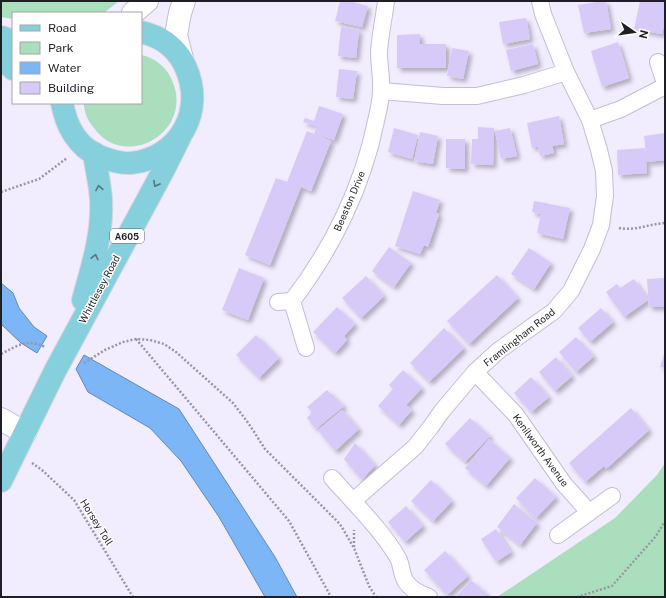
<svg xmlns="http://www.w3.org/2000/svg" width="666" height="598" font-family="'Public Sans',sans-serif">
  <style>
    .green { fill: #abdebd }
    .water { fill: #7db6f7; stroke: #6188b8 }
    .building { fill: #d7c9f8; filter: url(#shadow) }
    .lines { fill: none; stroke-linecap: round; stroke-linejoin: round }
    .street-casing { stroke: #c3bdd3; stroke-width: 18 }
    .secondary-casing { stroke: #c3bdd3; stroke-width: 24 }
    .primary-casing { stroke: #d7d6d8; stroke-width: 24 }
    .path { stroke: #9995a3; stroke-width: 2.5; stroke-dasharray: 2 2; stroke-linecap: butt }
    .street { stroke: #fff; stroke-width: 16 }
    .secondary { stroke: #fff; stroke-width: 22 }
    .primary { stroke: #86d0de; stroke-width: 22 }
    .oneway { stroke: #527682 }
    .labels { text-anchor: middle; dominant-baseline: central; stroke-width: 3; stroke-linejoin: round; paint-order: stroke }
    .shield { fill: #fff; stroke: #626166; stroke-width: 1 }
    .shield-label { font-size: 9px; font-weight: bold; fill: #1f1d25 }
    .street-label { font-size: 10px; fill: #1f1d25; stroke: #fff }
  </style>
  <defs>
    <filter id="shadow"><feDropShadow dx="3.5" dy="3.5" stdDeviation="2" flood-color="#0004"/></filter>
  </defs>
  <rect width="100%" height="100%" fill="#f2ecff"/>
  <g class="green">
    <path d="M1,1H119L105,12L101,13H13V19L1,17Z"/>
    <path d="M141,55C154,57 166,67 171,78C197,131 125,172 94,128C88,121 84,113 84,103H141Z"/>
    <path d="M665,463V597H497L615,518L657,475Z"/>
  </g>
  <g class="water">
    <path d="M1,283L13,293L19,308L34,327L47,336L37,353L21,343L1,324Z"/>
    <path d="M84,355L179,409L275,557L297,597H265L219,517L181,461L150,428L88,392L76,369Z"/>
  </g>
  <g class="building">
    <path d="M340,1H349L368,6L362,27L335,21Z"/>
    <path d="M603,1H606L611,29L584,33L578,5Z"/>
    <path d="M640,1H665V21L662,34L634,29Z"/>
    <path d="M526,18L530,39L503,44L499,22Z"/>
    <path d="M341,27L359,30L356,58L338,56Z"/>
    <path d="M420,34V44H446V68H397V35Z"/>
    <path d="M618,42L629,78L602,87L591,51Z"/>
    <path d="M533,44L538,64L511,71L506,50Z"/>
    <path d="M452,48L469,51L463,79L447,76Z"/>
    <path d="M339,69L357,71L353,99L336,97Z"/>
    <path d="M319,106L343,114L334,140L316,134L331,141L311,191L301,187L270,265L245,255L276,178L287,182L307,131L314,134L317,126L303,122L305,118L314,121Z"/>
    <path d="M559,116L564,144L552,146L554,153L540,156L538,146L532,148L527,123Z"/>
    <path d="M478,127L494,128L493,165L471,164L472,139H478Z"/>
    <path d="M394,128L418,135L412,159L388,152Z"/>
    <path d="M510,128L517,156L501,159L495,131Z"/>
    <path d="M420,132L438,136L433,164L414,161Z"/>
    <path d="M665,133V160L647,162L644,136Z"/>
    <path d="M446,139H465V169L446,168Z"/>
    <path d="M645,148L647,173L618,175L617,150Z"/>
    <path d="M413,191L440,200L436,213L439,214L428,247L424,245L420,254L395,246Z"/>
    <path d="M534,201L570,208L563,239L537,233L541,214L532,212Z"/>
    <path d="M389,247L411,263L394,287L372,271Z"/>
    <path d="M529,248L551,263L534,289L511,274Z"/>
    <path d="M239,268L264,278L248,320L222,310Z"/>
    <path d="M497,275L518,298L469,344L447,321Z"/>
    <path d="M366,276L384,296L361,318L342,298Z"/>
    <path d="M665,278V307H649L647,279Z"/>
    <path d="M634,279L648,300L624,317L606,292L617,284L620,288Z"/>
    <path d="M337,307L355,324L344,336L347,340L335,353L313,332Z"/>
    <path d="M601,308L613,322L590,342L578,328Z"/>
    <path d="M444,328L464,348L429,382L410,363Z"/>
    <path d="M256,335L279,358L259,378L236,355Z"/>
    <path d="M576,337L594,356L576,372L559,352Z"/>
    <path d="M665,351V368L660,367Z"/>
    <path d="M556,357L572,376L555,391L539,372Z"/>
    <path d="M403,370L422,388L406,405L412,410L399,425L378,406L393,389L389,385Z"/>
    <path d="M531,377L549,397L531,412L514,393Z"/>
    <path d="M327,390L344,406L316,429L307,418L312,412L307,407Z"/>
    <path d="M631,408L649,430L606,469L604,466L585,482L569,463Z"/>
    <path d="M342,410L359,429L335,451L318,430Z"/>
    <path d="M470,418L490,436L465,462L445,444Z"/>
    <path d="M489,439L510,458L486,486L465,468Z"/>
    <path d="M355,443L375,465L362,480L344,459Z"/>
    <path d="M535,478L556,497L536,518L516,498Z"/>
    <path d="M431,480L452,501L433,521L411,501Z"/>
    <path d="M514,504L537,523L520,545L497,527Z"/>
    <path d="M406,506L423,526L405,542L388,522Z"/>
    <path d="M496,529L511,552L496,562L481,539Z"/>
    <path d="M445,551L468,576L447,595L424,570Z"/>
    <path d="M471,580L487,594L485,597H456Z"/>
  </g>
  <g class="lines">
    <g class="street-casing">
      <g id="street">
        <path d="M658,62L665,83"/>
        <path d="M381,91L443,96H477L524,85L566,72"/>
        <path d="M590,120L621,109L665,86"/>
        <path d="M292,301C332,249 363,186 376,121C378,112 381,101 381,91C382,78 379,65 379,52C380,35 384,18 386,1"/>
        <path d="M278,302L292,301L306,348"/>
        <path d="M475,372L516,415L564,484L589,512"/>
        <path d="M332,478C354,503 381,529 398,558C402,565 401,575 406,582C411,589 420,594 429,597"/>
        <path d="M353,501L415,447L430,428L442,411L475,372L498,351L554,311L571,291L592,249L601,225L605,196L604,171L599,150L590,120L566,72L543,14L540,1"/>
        <path d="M558,535L612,496"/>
      </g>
    </g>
    <g class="secondary-casing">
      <g id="secondary">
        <path d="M133,13L147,1"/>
        <path d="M182,59L176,35L180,13L184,1"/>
        <path d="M1,419L25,433"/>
      </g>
    </g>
    <g class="primary-casing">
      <g id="primary">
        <path d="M1,37L13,41"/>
        <path d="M1,57L13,69"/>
        <path d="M62,103C66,125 77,147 99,156C109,160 120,164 131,163C180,158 206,110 185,66C180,54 168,42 156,37C151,35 146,33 141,32"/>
        <path d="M83,300C92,267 103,234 101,199C100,184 96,168 94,153"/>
        <path d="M1,481L55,371L163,171L180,137"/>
      </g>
    </g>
    <g class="path">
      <path d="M1,192L39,179L67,158"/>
      <path d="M619,228C636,231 649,224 665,223"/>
      <path d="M136,339L289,521L331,597"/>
      <path d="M1,354C17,346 27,338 45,347"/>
      <path d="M84,363L105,350L123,342L136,339L150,340L164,344L176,352L233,403L249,424L265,449L340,524L354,548L369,586L376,597"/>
      <path d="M32,463L42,470L74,500L133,597"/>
      <path d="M354,547V530"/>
      <path d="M577,597L612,586L656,536L665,521"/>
    </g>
    <use href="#street" class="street"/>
    <use href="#secondary" class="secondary"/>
    <use href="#primary" class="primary"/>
  </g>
  <defs><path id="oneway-chevron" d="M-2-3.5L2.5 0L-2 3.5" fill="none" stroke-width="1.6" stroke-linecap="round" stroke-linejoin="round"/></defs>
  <g class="oneway">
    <use href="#oneway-chevron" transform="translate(156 184) rotate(119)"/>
    <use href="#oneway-chevron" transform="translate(99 188) rotate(-100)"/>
    <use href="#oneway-chevron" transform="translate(95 257) rotate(-77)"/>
  </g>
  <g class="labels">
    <rect class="shield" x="110" y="229" width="34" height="14" rx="3"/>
    <g class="shield-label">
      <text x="127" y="236">A605</text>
    </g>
    <g class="street-label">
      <text transform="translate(349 201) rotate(-67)">Beeston Drive</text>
      <text transform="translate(99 289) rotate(-62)">Whittlesey Road</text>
      <text transform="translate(519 337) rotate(-38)">Framlingham Road</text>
      <text transform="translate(541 450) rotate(54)">Kenilworth Avenue</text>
      <text transform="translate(97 522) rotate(58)">Horsey Toll</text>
    </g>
  </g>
  <rect width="666" height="598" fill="none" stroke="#1f1d25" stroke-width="4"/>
  <rect x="12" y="12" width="130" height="92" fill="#ffffff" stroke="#a5a5a8"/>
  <rect x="20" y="25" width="20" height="6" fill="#86d0de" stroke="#a5a5a8"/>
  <text x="48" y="32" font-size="12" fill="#1f1d25">Road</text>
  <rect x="20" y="42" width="20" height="12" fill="#abdebd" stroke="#a5a5a8"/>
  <text x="48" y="52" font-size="12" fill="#1f1d25">Park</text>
  <rect x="20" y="62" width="20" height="12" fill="#7db6f7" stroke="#a5a5a8"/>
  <text x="48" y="72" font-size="12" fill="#1f1d25">Water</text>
  <rect x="20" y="82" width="20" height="12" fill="#d7c9f8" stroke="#a5a5a8"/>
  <text x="48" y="92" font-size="12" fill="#1f1d25">Building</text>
  <g transform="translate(634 32) rotate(103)" stroke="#ffffff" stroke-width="3" paint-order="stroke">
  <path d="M0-3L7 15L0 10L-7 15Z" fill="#1f1d25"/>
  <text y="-6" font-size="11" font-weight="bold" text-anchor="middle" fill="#1f1d25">N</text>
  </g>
</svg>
